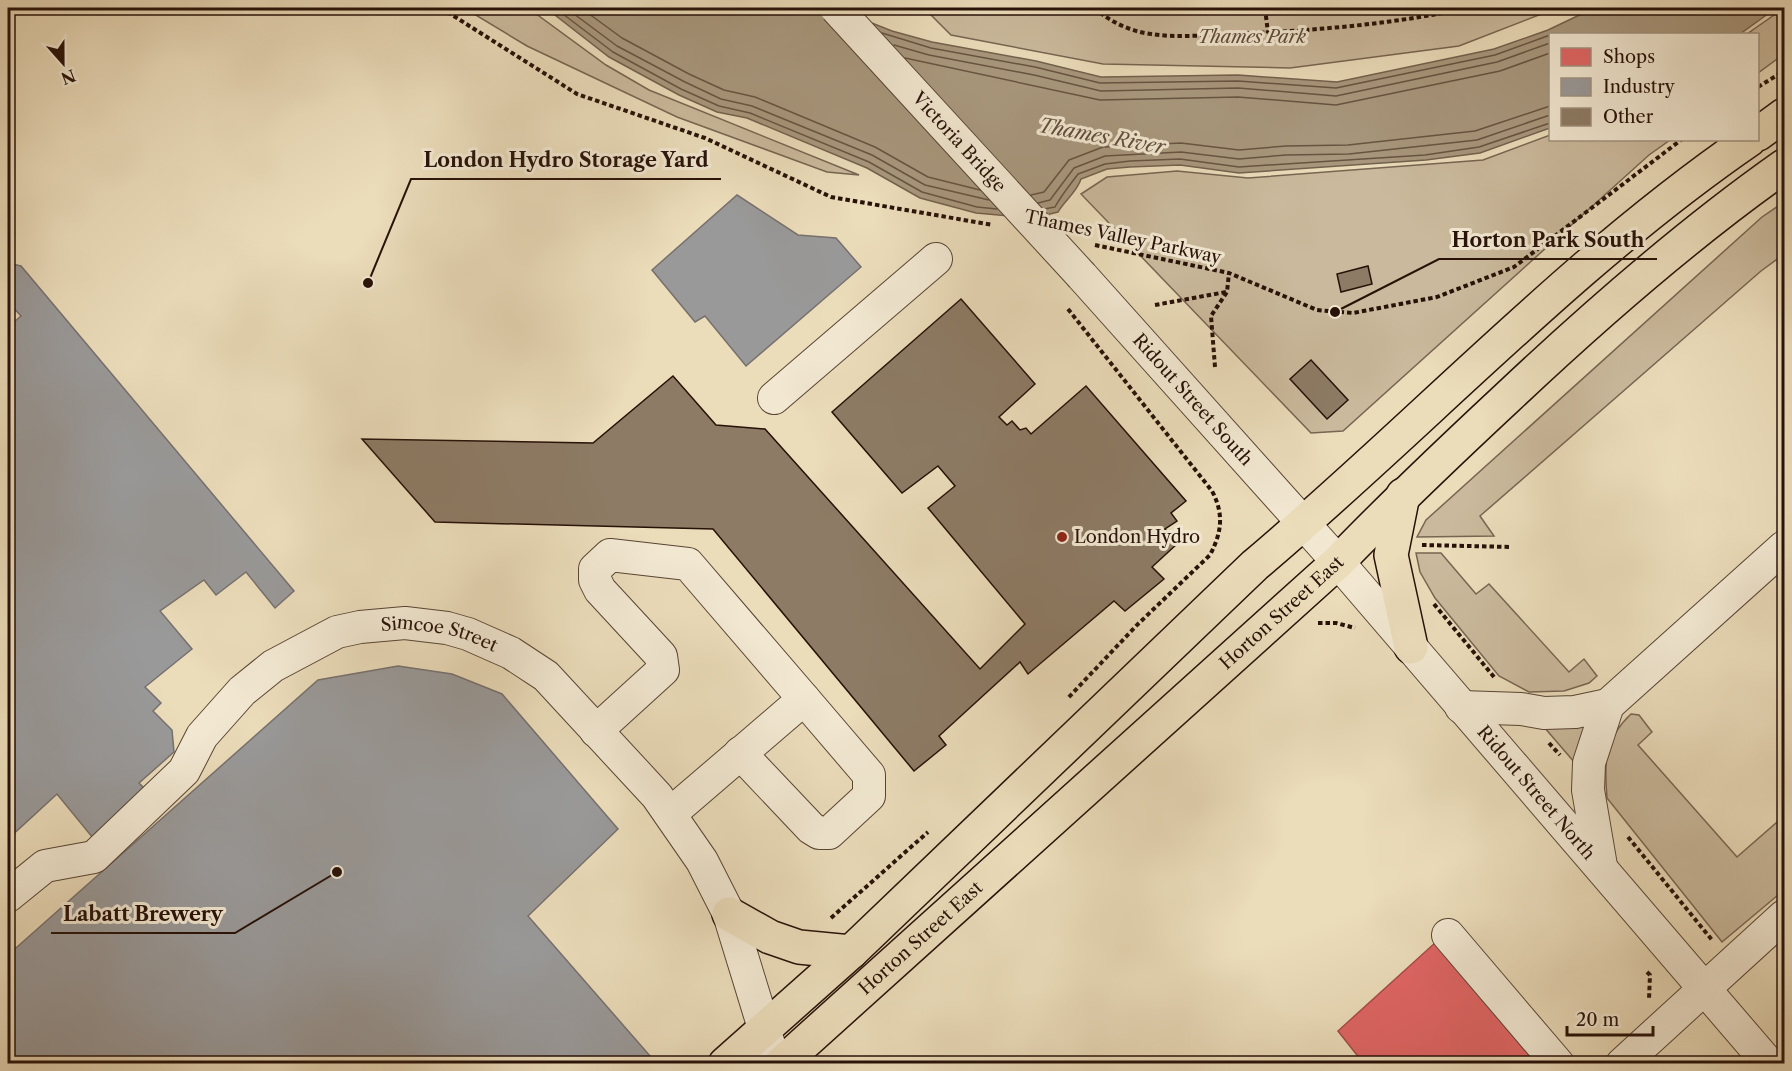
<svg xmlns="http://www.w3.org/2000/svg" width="1792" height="1071" font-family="'Libre Caslon Text',serif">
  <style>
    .green { fill: #cab99c; stroke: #786552; stroke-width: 1.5 }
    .water { fill: #a8977d; stroke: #74614e; stroke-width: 1.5 }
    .shops { fill: #e06666; stroke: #a84c4a; stroke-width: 1.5 }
    .industry { fill: #999; stroke: #77706e; stroke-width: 1.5 }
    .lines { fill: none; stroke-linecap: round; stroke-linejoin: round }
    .shore { stroke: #685442; stroke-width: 1.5 }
    .building { fill: #8d7b65; stroke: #271108; stroke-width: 1.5 }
    .minor-casing { stroke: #584434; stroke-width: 34 }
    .major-casing { stroke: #271108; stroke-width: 36 }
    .path { stroke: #271108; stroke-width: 4; stroke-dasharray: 4.5 3; stroke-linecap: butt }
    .minor { stroke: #f2e8d2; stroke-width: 32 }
    .major { stroke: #ebdcba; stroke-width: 33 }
    .minor-bridge-casing { stroke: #584434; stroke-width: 34; stroke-linecap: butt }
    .minor-bridge { stroke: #f2e8d2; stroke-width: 32 }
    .poi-dot { fill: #8f2418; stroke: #f2e8d2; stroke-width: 2 }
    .labels { text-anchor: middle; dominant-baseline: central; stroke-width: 6; stroke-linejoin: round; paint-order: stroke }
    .park-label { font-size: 18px; font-style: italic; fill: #604c3c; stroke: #f2e8d2 }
    .street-label { font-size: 18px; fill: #271108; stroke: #f2e8d2 }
    .poi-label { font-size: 18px; fill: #271108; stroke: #f2e8d2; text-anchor: start }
    .water-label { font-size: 20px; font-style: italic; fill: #614d3d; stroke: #f2e8d2 }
    .leader { fill: none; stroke: #271108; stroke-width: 2 }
    .callout-dot { fill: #271108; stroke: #f2e8d2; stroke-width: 2 }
    .callout-label { font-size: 20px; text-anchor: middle; font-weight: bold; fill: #271108; stroke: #f2e8d2; stroke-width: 6; stroke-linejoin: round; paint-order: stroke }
  </style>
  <rect width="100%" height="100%" fill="#ebdcba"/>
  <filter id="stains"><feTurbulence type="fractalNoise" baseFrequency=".00333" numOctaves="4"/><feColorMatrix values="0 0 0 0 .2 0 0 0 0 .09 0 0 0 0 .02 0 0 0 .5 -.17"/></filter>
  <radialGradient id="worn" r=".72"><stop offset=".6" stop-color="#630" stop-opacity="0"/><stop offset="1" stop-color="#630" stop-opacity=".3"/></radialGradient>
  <g class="green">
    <path d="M464,8H528L606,65L649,90L859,175L827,172L677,117L527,46Z"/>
    <path d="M924,8H1557L1459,46L1290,68L1103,64L951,35Z"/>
    <path d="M1784,8V54L1758,73V34H1747Z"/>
    <path d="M1550,135V140H1670L1649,155L1343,431L1311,433L1081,194L1107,177L1177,171L1248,178L1483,160Z"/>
    <path d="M1784,202V254L1761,271L1480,516L1494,536L1417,537L1426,520L1762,217Z"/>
    <path d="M1416,553H1441L1476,594L1489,584L1569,672L1584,659L1597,676L1589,683L1564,691L1529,692L1499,676L1435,598L1420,572Z"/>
    <path d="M1596,713L1580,739L1575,763L1538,720Z"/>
    <path d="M1631,714L1639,715L1652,732L1638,745L1737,857L1784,816V890L1722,942L1607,798C1604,762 1604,739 1631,714Z"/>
  </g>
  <path class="water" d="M546,8H834L892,31L932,42L1036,61L1101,77L1238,75L1337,82L1494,49L1548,30L1594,8H1776L1740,34H1550V128L1480,153L1426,160L1239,173L1180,165L1130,167L1107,169L1081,179C1077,192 1065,200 1058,212L1033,218L976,213L920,198L867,168L747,118L717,112L679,95L609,57Z"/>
  <path class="shops" d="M1436,942L1531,1057L1524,1064H1364L1338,1031Z"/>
  <g class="industry">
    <path d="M737,195L798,235L836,238L861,267L746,366L705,316L695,322L652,270Z"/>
    <path d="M8,263L21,266L294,591L275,608L246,572L216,595L204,580L160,611L192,649L145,687L161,703L153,711L172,730L174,752L139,783L152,796L97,843L57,794L8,839V327L21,316L8,302Z"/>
    <path d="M398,666L452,674L502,694L618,829L528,916L657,1064H8V955L318,680Z"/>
  </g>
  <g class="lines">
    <g class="shore">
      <path d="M555,8L613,52L681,89L719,106L750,113L869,162L922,192L977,207L997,209"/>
      <path d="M566,8L617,46L685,82L721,99L752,106L872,155L925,185L989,200"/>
      <path d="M581,8L622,38L689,74L724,90L755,97L875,147L928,177L980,190"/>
      <path d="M882,33L931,48L1035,67L1100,83L1238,81L1336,88L1495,55L1550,35"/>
      <path d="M894,45L929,55L1034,75L1101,91L1238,88L1336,96L1497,62L1550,43"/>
      <path d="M905,58L1100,100L1238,97L1336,105L1500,71L1550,53"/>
      <path d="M1031,195L1044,192L1069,160L1103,147L1181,143L1239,150L1286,146L1348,145L1475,131L1550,106"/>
      <path d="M1038,203L1050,200L1074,168L1105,156L1181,152L1239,159L1286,155L1349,154L1477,140L1550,115"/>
      <path d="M1044,209L1055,207C1062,194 1070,185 1078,174L1105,164L1130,161L1180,159L1239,167L1425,155L1479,147L1550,123"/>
    </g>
  </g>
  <g class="building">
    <path d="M1368,266L1372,284L1341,292L1337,274Z"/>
    <path d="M961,299L1035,384L999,417L1007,425L1012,421L1020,430L1026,428L1031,434L1086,386L1186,501L1171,513L1177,521L1165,529L1177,544L1152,567L1164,579L1125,611L1114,601L1028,674L1020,662L939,736L946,745L914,771L713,529L435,522L362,439L593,443L673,376L716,425L765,429L980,669L1025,624L928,508L955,486L938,466L902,493L832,412Z"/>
    <path d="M1311,360L1348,400L1327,419L1290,379Z"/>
  </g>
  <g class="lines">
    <g class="minor-casing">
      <g id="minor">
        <path id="s1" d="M1082,276L1338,562L1769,1064"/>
        <path d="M774,398L936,259"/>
        <path d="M1608,705L1784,547"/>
        <path d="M1461,707L1521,709L1544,713L1575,712L1608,705L1589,763L1588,790L1601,866"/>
        <path d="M596,731L663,670L661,656L600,590L595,580V569L610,555L688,564L804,699L670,814"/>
        <path d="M740,753L811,828L819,833H829L869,796V775L804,699"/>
        <path id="s2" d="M8,896L45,866L94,857L184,771L202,736L242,691L273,666L337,632L360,627L405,623L447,628L468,634L511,653L546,676L657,796L702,861L729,914L775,1064"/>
        <path d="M1448,935L1558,1064"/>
        <path d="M1622,1064L1784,916"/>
      </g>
    </g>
    <g class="major-casing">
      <g id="major">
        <path d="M1758,134L1784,115"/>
        <path d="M1403,495L1391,555L1411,647"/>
        <path d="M729,914L770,937L799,947L851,952"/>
        <path d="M725,1064L851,952L1255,565C1421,425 1570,263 1749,140"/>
        <path id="s3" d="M781,1064L1338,562C1393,505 1450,451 1508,397C1595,315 1686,235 1784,166"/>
      </g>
    </g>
    <g class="path">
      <path d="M441,8L577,94L705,138L831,197L993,225"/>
      <path d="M1094,8C1111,22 1129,31 1151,34C1176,38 1205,35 1229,34C1309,31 1389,25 1467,8"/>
      <path d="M1265,8L1268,33"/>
      <path d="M1758,87L1784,71"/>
      <path d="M1095,245L1229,273L1317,310L1353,313L1437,297L1514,267L1681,140"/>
      <path d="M1155,305L1226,292"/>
      <path d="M1068,309L1212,491C1224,514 1222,532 1210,555L1137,625L1068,698"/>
      <path d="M1215,367L1211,316L1227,292L1229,273"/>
      <path d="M1422,545L1511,547"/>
      <path d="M1434,604L1494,677"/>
      <path d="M1318,623H1336L1355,628"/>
      <path d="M1549,743L1560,755"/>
      <path d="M1628,837L1712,940"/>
      <path d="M831,918L928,832"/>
      <path d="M1647,972L1650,975L1649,999"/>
    </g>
    <use href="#minor" class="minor"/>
    <use href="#major" class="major"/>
    <g class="minor-bridge-casing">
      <g id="minor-bridge">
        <path id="s4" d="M836,8L1082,276"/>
      </g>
    </g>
    <use href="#minor-bridge" class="minor-bridge"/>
  </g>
  <circle class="poi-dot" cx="1062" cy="537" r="6"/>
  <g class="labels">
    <g class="park-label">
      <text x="1252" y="37">Thames Park</text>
    </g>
    <g class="street-label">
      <text stroke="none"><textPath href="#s4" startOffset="182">Victoria Bridge</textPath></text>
      <text transform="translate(1123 237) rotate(12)">Thames Valley Parkway</text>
      <text stroke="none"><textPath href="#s1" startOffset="166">Ridout Street South</textPath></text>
      <text stroke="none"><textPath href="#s3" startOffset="674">Horton Street East</textPath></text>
      <text stroke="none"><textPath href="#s2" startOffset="538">Simcoe Street</textPath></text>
      <text stroke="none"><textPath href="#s1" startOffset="688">Ridout Street North</textPath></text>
      <text stroke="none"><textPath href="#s3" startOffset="188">Horton Street East</textPath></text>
    </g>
    <g class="poi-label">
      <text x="1074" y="537">London Hydro</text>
    </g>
    <g class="water-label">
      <text transform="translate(1102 136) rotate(10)">Thames River</text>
    </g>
  </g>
  <path class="leader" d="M368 283L411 179H721M1335 312L1439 259H1657M337 872L235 933H51"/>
  <g class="callout-dot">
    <circle cx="368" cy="283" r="6"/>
    <circle cx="1335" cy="312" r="6"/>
    <circle cx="337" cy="872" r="6"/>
  </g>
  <g class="callout-label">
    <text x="566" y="167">London Hydro Storage Yard</text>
    <text x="1548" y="247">Horton Park South</text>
    <text x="143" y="921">Labatt Brewery</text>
  </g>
  <rect width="1792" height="1071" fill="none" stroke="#ebdcba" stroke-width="30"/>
  <rect x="9" y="9" width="1774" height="1053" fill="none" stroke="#271108" stroke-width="3"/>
  <rect x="15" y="15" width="1762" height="1041" fill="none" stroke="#271108" stroke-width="1.5"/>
  <rect x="1549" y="33" width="210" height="108" fill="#f2e8d2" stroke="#a19281" stroke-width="1.5"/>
  <rect x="1561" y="48" width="30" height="18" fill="#e06666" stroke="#a19281" stroke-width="1.5"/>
  <text x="1603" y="63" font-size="18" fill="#271108">Shops</text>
  <rect x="1561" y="78" width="30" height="18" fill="#999999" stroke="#a19281" stroke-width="1.5"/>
  <text x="1603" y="93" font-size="18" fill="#271108">Industry</text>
  <rect x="1561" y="108" width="30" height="18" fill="#8d7b65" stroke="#a19281" stroke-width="1.5"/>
  <text x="1603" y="123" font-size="18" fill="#271108">Other</text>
  <g transform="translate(63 63) rotate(159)" stroke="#f2e8d2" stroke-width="4.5" paint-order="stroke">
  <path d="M0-4.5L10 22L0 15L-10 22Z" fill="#271108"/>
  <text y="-9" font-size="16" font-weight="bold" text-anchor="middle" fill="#271108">N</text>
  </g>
  <path d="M1567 1026v9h86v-9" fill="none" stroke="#271108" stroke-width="3"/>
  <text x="1576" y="1026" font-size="18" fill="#271108" stroke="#f2e8d2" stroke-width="4.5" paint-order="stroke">20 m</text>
  <rect width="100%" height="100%" filter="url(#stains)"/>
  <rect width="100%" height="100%" fill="url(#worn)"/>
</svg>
